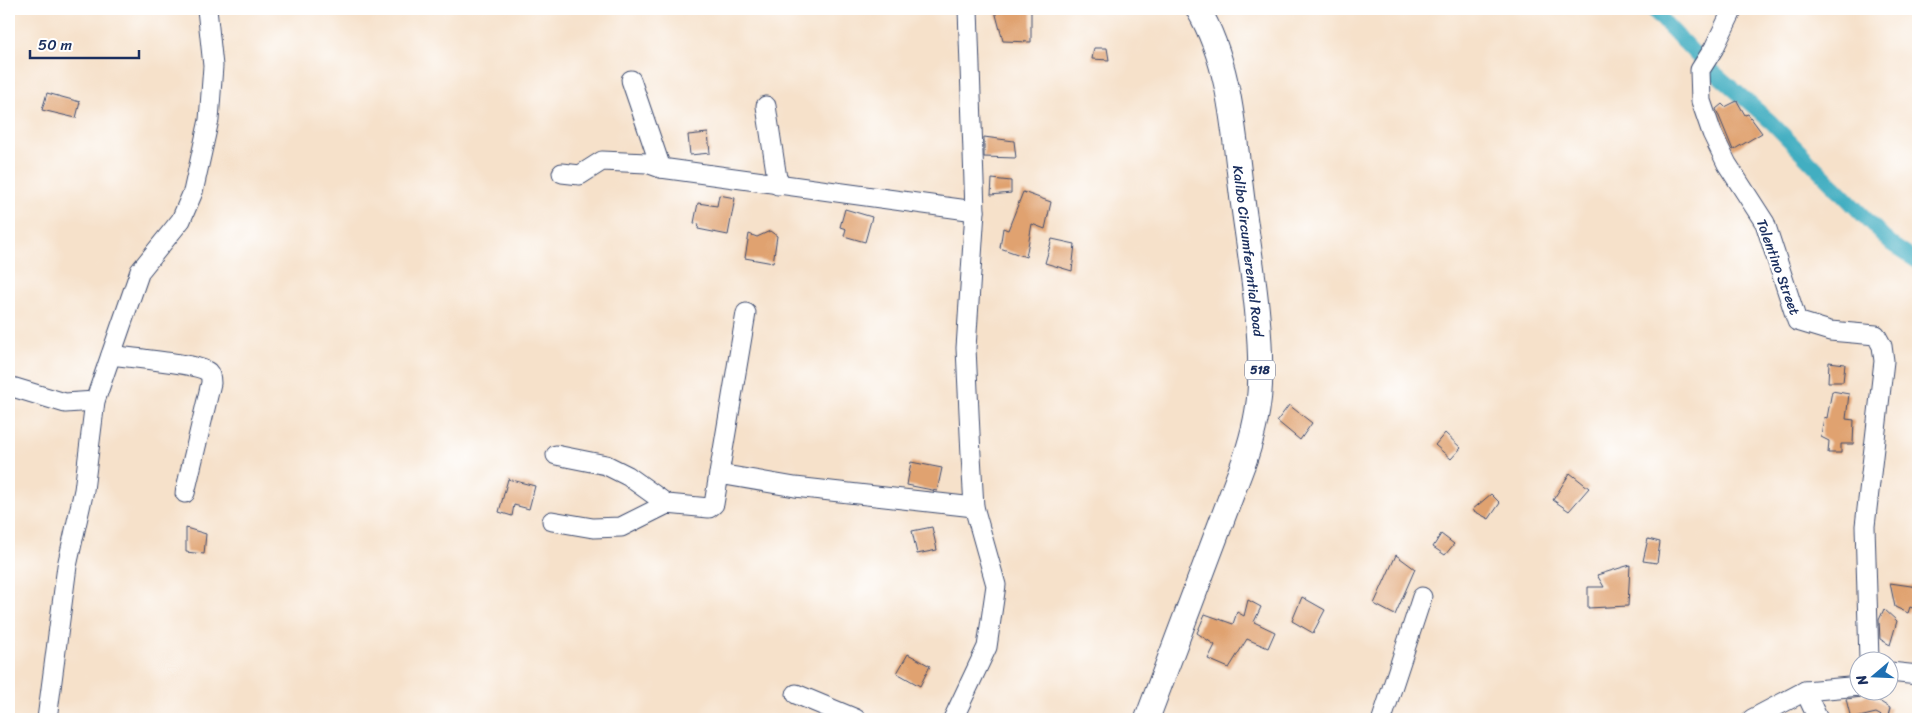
<svg xmlns="http://www.w3.org/2000/svg" width="1927" height="728" font-family="Sriracha,sans-serif">
  <style>
    .lines { fill: none; stroke-linecap: round; stroke-linejoin: round }
    .canal { stroke: #43aec1; stroke-width: 15 }
    .building { fill: #e0a26f }
    .minor-casing { stroke: #3c4a6e; stroke-width: 21 }
    .major-casing { stroke: #3c4a6e; stroke-width: 26 }
    .minor { stroke: #fff; stroke-width: 19 }
    .major { stroke: #fff; stroke-width: 24 }
    .labels { text-anchor: middle; dominant-baseline: central; stroke-width: 5; stroke-linejoin: round; paint-order: stroke }
    .shield { fill: #fff; stroke: #5f6d8e; stroke-width: 1 }
    .shield-label { font-size: 12px; font-weight: bold; fill: #1b2f5e }
    .street-label { font-size: 14px; fill: #1b2f5e; stroke: #fff }
  </style>
  <rect width="100%" height="100%" fill="#fff"/>
  <filter id="ink" filterUnits="userSpaceOnUse"><feTurbulence type="fractalNoise" baseFrequency=".02" numOctaves="2"/><feDisplacementMap in="SourceGraphic" scale="10" xChannelSelector="R" yChannelSelector="G"/><feConvolveMatrix kernelMatrix="1 2 1 2 8 2 1 2 1" color-interpolation-filters="sRGB"/></filter>
  <filter id="wash" filterUnits="userSpaceOnUse"><feTurbulence type="fractalNoise" baseFrequency=".0096" numOctaves="4" result="noise"/><feDisplacementMap in="SourceGraphic" scale="20" xChannelSelector="R" yChannelSelector="G"/><feGaussianBlur stdDeviation="1.12" result="paint"/><feColorMatrix in="noise" values="0 0 0 0 0 0 0 0 0 0 0 0 0 0 0 0 0 1.4 0 .05"/><feComposite in="paint" operator="in"/></filter>
  <g filter="url(#wash)">
    <rect width="100%" height="100%" fill="#f6e1ca"/>
    <g class="lines">
      <g class="canal">
        <path d="M1652,9L1699,58"/>
        <path d="M1707,66L1771,122L1891,244L1918,262"/>
      </g>
    </g>
    <g id="blocks">
      <g class="building">
        <path d="M1002,9H1031V42L1003,41L995,11Z"/>
        <path d="M1094,48H1107L1109,60L1092,59Z"/>
        <path d="M47,93L80,102L76,118L42,110Z"/>
        <path d="M1737,101L1745,115L1748,114L1762,133L1733,150L1716,109L1722,104L1725,107Z"/>
        <path d="M708,133L710,153L690,155L688,135Z"/>
        <path d="M984,137L1014,141L1016,158L984,157Z"/>
        <path d="M992,179L1011,181V193L991,195Z"/>
        <path d="M1023,192L1051,202L1045,229L1032,224L1026,257L1000,248L1003,228L1008,230Z"/>
        <path d="M719,195L735,198L728,235L698,229L699,224L694,223L698,203L717,206Z"/>
        <path d="M845,209L872,217L865,242L844,236L846,229L840,227Z"/>
        <path d="M770,231L777,236L773,263L745,258L749,234L757,237Z"/>
        <path d="M1052,239L1075,244L1072,271L1045,263Z"/>
        <path d="M1829,362L1845,364L1843,382H1828Z"/>
        <path d="M1832,391L1849,394L1846,419L1854,420L1853,444H1841V453H1828L1829,441L1821,437L1824,417L1827,418Z"/>
        <path d="M1289,405L1312,423L1300,440L1277,421Z"/>
        <path d="M1445,433L1461,448L1451,459L1435,445Z"/>
        <path d="M911,462L942,468L937,491L907,485Z"/>
        <path d="M1570,473L1589,488L1569,511L1553,500Z"/>
        <path d="M508,479L535,486L529,509L514,505L512,516L499,512Z"/>
        <path d="M1491,494L1500,503L1489,519L1472,510Z"/>
        <path d="M932,527L937,550L917,554L912,531Z"/>
        <path d="M186,528L206,534L204,554L186,552Z"/>
        <path d="M1441,534L1454,544L1445,555L1433,547Z"/>
        <path d="M1648,539L1660,542L1657,563L1643,561Z"/>
        <path d="M1396,555L1415,569L1395,615L1374,604Z"/>
        <path d="M1630,565L1628,606L1588,608V587H1604L1597,575Z"/>
        <path d="M1890,583L1918,587V610L1910,607L1908,613L1895,607Z"/>
        <path d="M1302,597L1325,610L1313,633L1292,621Z"/>
        <path d="M1248,600L1261,607L1254,622L1275,632L1268,648L1247,639L1229,668L1208,659L1215,645L1197,633L1205,614L1233,624L1237,612L1244,616Z"/>
        <path d="M1884,609L1897,621L1890,645L1880,639L1879,620Z"/>
        <path d="M908,654L930,666L920,686L897,673Z"/>
        <path d="M1868,694L1890,708L1887,719L1876,713L1851,719L1846,699L1862,697Z"/>
      </g>
    </g>
  </g>
  <g filter="url(#ink)">
    <use href="#blocks" fill-opacity="0" stroke="#3c4a6e" stroke-width="1"/>
    <g class="lines">
      <g class="minor-casing">
        <g id="minor">
          <path d="M1733,9L1714,48L1700,70L1701,101L1712,133L1727,164L1765,223L1797,321L1830,331L1876,335L1882,346L1884,361L1865,526L1869,660"/>
          <path d="M631,80L661,168"/>
          <path d="M766,106L778,185"/>
          <path d="M562,173L580,175L602,161L647,163L661,168L975,211"/>
          <path d="M111,355C128,358 197,363 208,372C211,375 211,379 211,383L185,493"/>
          <path d="M9,386L65,403L95,401"/>
          <path d="M556,455L606,465L628,476L667,504"/>
          <path d="M719,474L746,313"/>
          <path d="M552,521L593,528L621,527L667,504L709,508L714,504L719,474L795,487L974,507"/>
          <path d="M1890,672L1918,675"/>
          <path d="M1805,691L1818,719"/>
          <path d="M796,694L856,719"/>
          <path d="M47,719L67,566L84,490L95,401L140,271L181,220L193,192L209,120L213,66L207,9"/>
          <path d="M953,719L987,647L996,585L974,507L971,455L966,348L975,211L968,9"/>
          <path d="M1382,719L1422,597"/>
          <path d="M1752,719L1805,691L1860,686"/>
        </g>
      </g>
      <g class="major-casing">
        <path id="major" d="M1147,719L1245,459C1253,435 1259,412 1260,385C1262,325 1251,263 1243,204C1234,139 1232,66 1198,9"/>
      </g>
      <use href="#minor" class="minor"/>
      <use href="#major" class="major"/>
    </g>
  </g>
  <g class="labels">
    <rect class="shield" x="1245" y="360.5" width="30" height="19" rx="4"/>
    <g class="shield-label">
      <text x="1260" y="370">518</text>
    </g>
    <g class="street-label">
      <text transform="translate(1248 251) rotate(83)">Kalibo Circumferential Road</text>
      <text transform="translate(1778 267) rotate(70)">Tolentino Street</text>
    </g>
  </g>
  <rect width="1927" height="728" fill="none" stroke="#fff" stroke-width="30"/>
  <g transform="translate(1874 676) rotate(251)"><circle r="24" fill="#ffffff" stroke="#a4acbf"/>
  <path d="M0-4L9 19L0 12L-9 19Z" fill="#1f6fb2"/>
  <text y="-8" font-size="14" font-weight="bold" text-anchor="middle" fill="#1b2f5e">N</text>
  </g>
  <path d="M30 50v8h109v-8" fill="none" stroke="#1b2f5e" stroke-width="2.5"/>
  <text x="38" y="50" font-size="15" fill="#1b2f5e" stroke="#ffffff" stroke-width="4" paint-order="stroke">50 m</text>
</svg>
